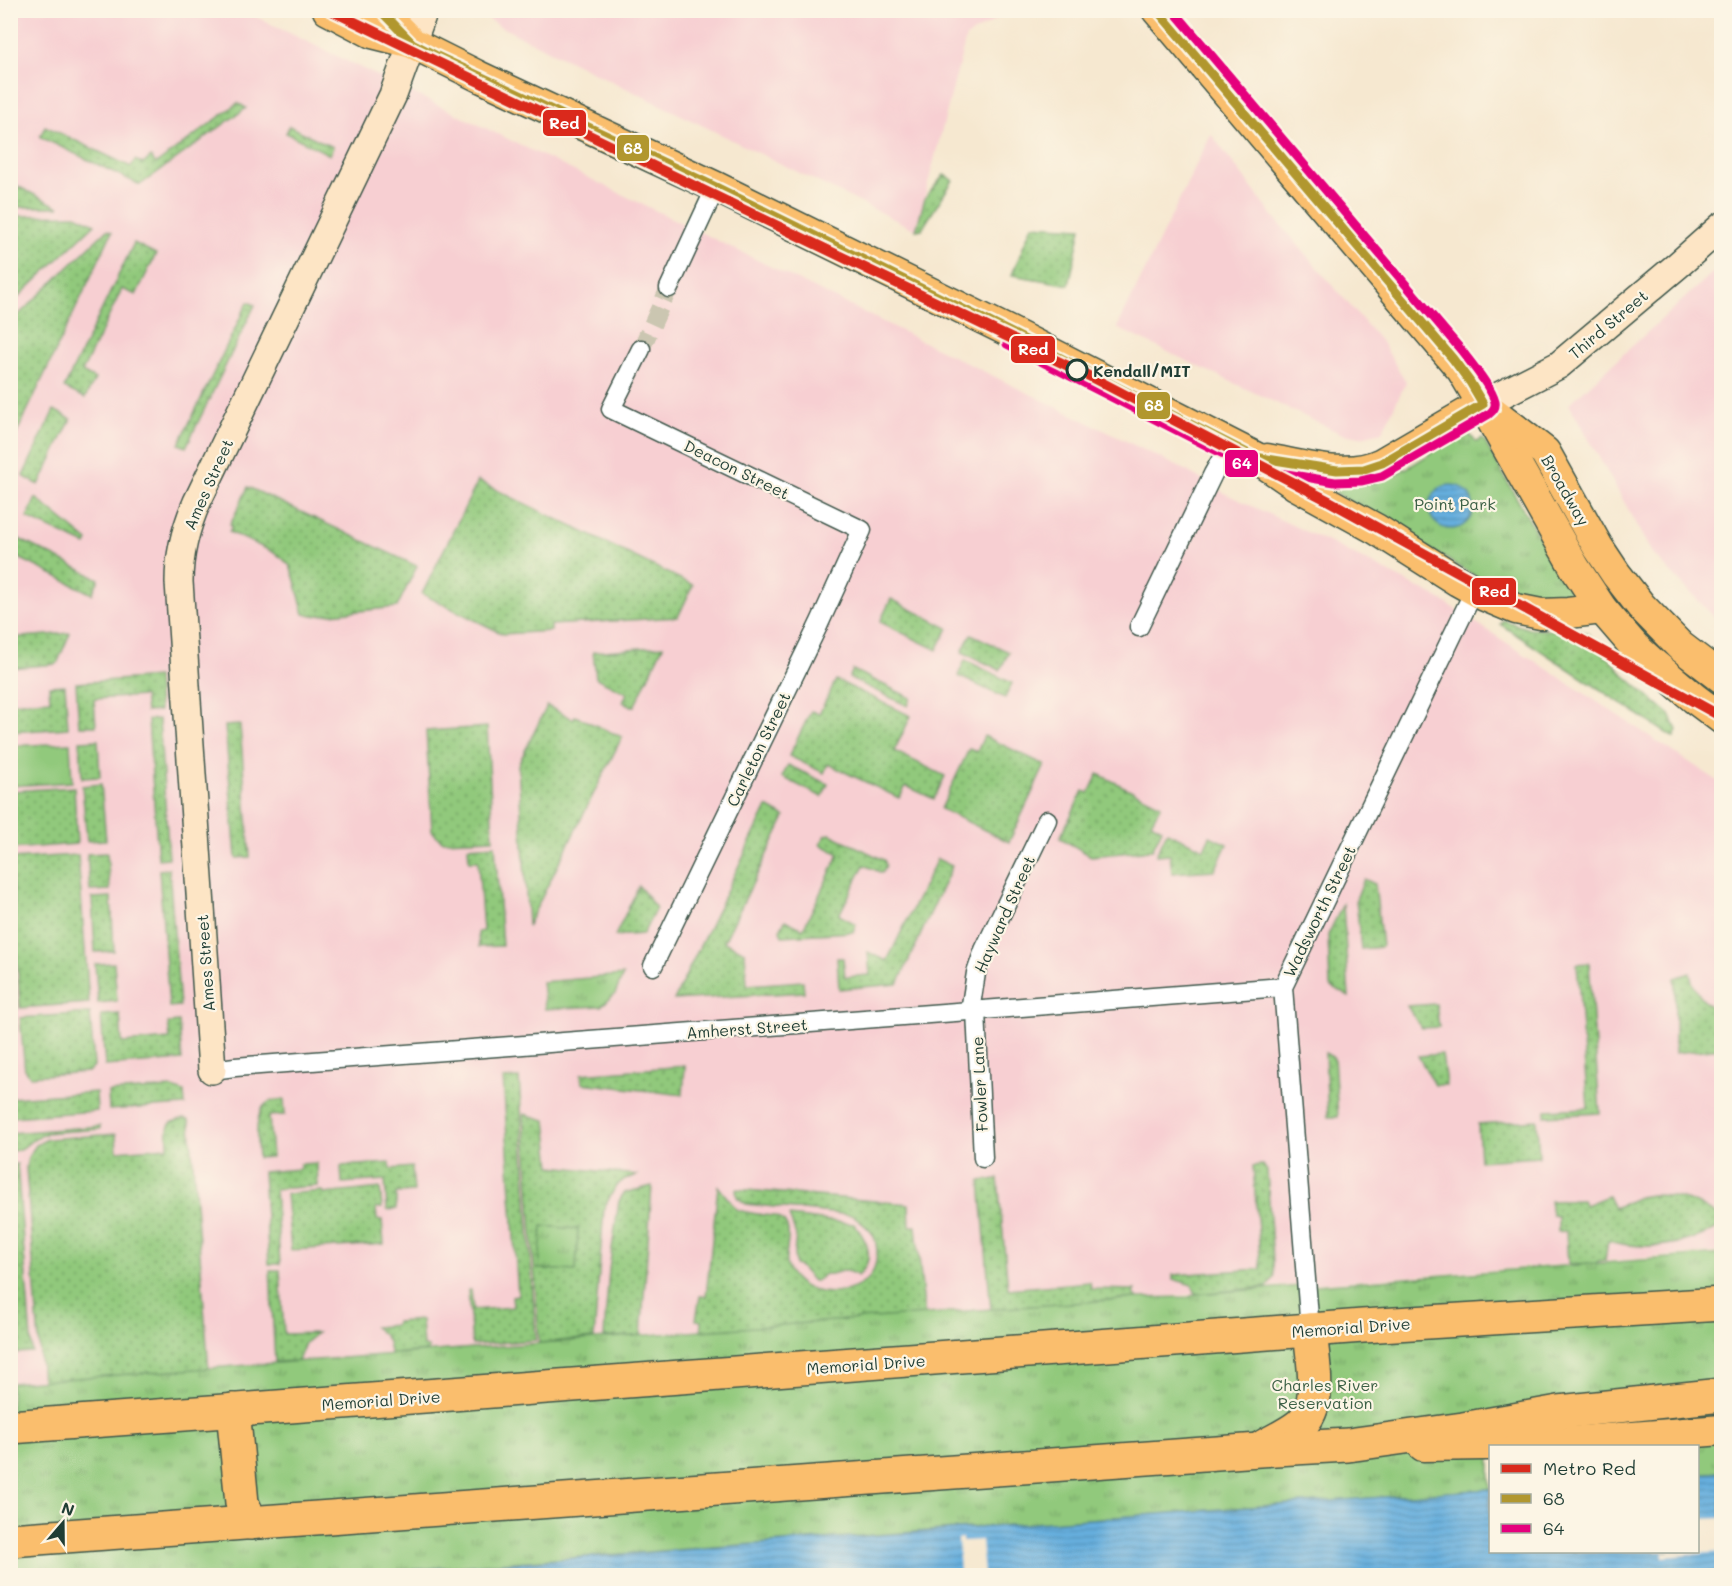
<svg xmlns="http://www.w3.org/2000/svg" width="1732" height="1586" font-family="Mali,sans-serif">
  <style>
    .built { fill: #f7cfd2 }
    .grass { fill: url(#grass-dots); stroke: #588358; stroke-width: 1.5 }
    .park { fill: url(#park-tufts); stroke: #588358; stroke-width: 1.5 }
    .pitch { fill: #91c97c; stroke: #588358; stroke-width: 1.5 }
    .water { fill: url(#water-rules); stroke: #427689; stroke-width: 1.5 }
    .pier { fill: #f6e8d0 }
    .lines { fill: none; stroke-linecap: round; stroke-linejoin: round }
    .street-tunnel { stroke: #cbc6b1; stroke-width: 18; stroke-dasharray: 18 9; stroke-linecap: butt }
    .street-casing { stroke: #3f574b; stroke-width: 21 }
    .secondary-casing { stroke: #3f574b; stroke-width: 30 }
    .primary-casing { stroke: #3f574b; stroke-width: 33 }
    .highway-casing { stroke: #3f574b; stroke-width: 36 }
    .street { stroke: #fff; stroke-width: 18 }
    .secondary { stroke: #fde5c5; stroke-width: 27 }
    .primary { stroke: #fabe6d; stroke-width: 30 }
    .highway { stroke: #fabe6d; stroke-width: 33 }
    .bus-1-casing { stroke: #fcf5e5; stroke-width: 14 }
    .bus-2-casing { stroke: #fcf5e5; stroke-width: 14 }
    .bus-1 { stroke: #b1972f; stroke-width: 9 }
    .bus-2 { stroke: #e5007d; stroke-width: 9 }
    .metro-1-casing { stroke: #fcf5e5; stroke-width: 15 }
    .metro-1 { stroke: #da291c; stroke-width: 10 }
    .stop-dot { fill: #fcf5e5; stroke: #1f3d34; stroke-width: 3 }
    .labels { text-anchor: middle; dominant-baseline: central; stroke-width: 4.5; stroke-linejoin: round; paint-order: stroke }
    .street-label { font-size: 16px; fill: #1f3d34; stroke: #fcf5e5 }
    .stop-label { font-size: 16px; font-weight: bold; fill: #1f3d34; stroke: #fcf5e5; text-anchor: start }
    .park-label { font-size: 16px; fill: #3c6046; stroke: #fcf5e5 }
    .line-badge { stroke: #fcf5e5; stroke-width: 2 }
    .badge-label { font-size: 16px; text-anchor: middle; font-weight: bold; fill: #fff }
  </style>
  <defs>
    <pattern id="grass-dots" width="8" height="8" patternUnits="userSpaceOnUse" patternTransform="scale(1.5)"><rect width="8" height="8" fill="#91c97c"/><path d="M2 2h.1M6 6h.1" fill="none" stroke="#76a466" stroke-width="1.8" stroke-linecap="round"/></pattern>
    <pattern id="park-tufts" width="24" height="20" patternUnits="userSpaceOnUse" patternTransform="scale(1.5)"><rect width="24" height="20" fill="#91c97c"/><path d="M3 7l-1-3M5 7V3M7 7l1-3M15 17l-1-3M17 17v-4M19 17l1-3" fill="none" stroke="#76a466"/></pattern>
    <pattern id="water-rules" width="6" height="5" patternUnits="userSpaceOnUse" patternTransform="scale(1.5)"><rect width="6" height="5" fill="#66afde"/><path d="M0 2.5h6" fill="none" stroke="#5390b5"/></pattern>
  </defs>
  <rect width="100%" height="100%" fill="#fcf5e5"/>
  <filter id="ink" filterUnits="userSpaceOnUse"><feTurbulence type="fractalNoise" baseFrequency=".0167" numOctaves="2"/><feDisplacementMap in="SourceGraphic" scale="12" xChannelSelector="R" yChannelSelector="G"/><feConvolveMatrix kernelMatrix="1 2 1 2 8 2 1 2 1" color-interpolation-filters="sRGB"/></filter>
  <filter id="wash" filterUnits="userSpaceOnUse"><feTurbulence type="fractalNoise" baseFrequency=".008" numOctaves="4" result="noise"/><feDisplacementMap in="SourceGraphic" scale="24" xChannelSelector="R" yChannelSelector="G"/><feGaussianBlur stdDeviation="1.35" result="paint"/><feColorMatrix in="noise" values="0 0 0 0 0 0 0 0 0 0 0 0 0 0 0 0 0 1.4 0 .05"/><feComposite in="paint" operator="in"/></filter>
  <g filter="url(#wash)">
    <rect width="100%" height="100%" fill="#f6e8d0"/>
    <g class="built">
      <path d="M11,11H244L712,238L1187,471L1226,494L1343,549L1440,599L1721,783V1252L1267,1287L1197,1294L604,1337L11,1383Z"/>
      <path d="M481,11V10L1011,11L966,37L916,230L499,26L480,13Z"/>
      <path d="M1211,134L1273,216L1383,344L1406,382L1382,432L1361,437L1342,434L1117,328Z"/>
      <path d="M1721,265V624L1654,555L1569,404Z"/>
    </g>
    <g class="grass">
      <path d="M238,103L246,108L140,185L40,137L45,126L131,167L135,160L143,164L151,157L156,164Z"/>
      <path d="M289,126L333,147L330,155L286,133Z"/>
      <path d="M944,175L953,180L922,229L916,230L925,198Z"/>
      <path d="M11,183L59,207H11Z"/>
      <path d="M76,215L95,224L11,304V216Z"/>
      <path d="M1032,225L1081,228L1069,285L1012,275Z"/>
      <path d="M107,230L112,232L11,445V322Z"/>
      <path d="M134,243L156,254L136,295L122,289L82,372L95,379L85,398L64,388Z"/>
      <path d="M248,302L255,305L186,447L179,444Z"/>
      <path d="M54,410L71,419L39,485L23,476Z"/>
      <path d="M1537,460L1712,688L1721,695V705L1675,667L1630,622L1603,588L1531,463Z"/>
      <path d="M478,481L693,585L678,617L551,625V631L503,634L422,594Z"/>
      <path d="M248,487L417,566L397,607L312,616L304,614L294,577L290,566L281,557L271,551L229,532L232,526L230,525Z"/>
      <path d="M36,498L88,541L86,545L27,518Z"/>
      <path d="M11,535L99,579L92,594L11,554Z"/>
      <path d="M891,599L948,628L937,650L880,622Z"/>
      <path d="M1503,620L1529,629L1575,631L1587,633L1625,676L1670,715L1677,730L1674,737L1671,736L1500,624Z"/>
      <path d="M70,633L57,664L11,668V638Z"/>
      <path d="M971,634L1009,652L1000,670L962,652Z"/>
      <path d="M663,646L634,707L623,702L627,693L596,678L593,652Z"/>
      <path d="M965,660L1012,683L1005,698L958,676Z"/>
      <path d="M853,670L911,698L908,706L849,678Z"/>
      <path d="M157,677L159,711L146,712L144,696L94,699L96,726H79L76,683Z"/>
      <path d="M836,680L911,716L894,751L945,776L934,799L906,786L899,798L828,764L824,773L789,756L811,711L819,714Z"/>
      <path d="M65,685L68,728L11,732V703L50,700L49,686Z"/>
      <path d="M547,706L573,719L575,716L622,737L528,925L518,765Z"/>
      <path d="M159,719L169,858L158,859L148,720Z"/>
      <path d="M240,725L250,857L236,858L225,726Z"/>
      <path d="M487,727L493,839L442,841L432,831L426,731Z"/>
      <path d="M984,736L1045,765L1009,842L941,809L969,749L977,752Z"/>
      <path d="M98,740L100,777L82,778L80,741Z"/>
      <path d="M788,765L828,784L822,797L782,777Z"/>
      <path d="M1098,774L1161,805L1151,823L1162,829L1152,850L1091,856L1060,838L1083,791L1089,793Z"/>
      <path d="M101,784L106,840L87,841L82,786Z"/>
      <path d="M74,787L77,844L11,849V791Z"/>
      <path d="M767,807L785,817L724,942L745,952L747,985L803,981L804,992L674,1000Z"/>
      <path d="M1167,832L1204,849L1210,836L1227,844L1215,870L1172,873L1170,854L1156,855Z"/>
      <path d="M830,834L884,860L886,865L882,873L864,865L839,915L856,924L853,932L782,936L780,930L785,920L803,929L839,854L820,844L826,835Z"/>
      <path d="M495,845L502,946L479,947L478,932L483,931L478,861H469L468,847Z"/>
      <path d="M107,853L110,890L90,891L87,854Z"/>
      <path d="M78,855L89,1003L20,1008L11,859Z"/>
      <path d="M937,859L952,866L898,984L839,989L837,958H843L845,977L870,975L868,952L887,961Z"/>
      <path d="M169,869L180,1006L169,1007L159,870Z"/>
      <path d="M1364,879L1375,884L1382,947L1361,949L1356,899Z"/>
      <path d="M639,886L656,908L643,934L615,936Z"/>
      <path d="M111,897L114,951L95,952L92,898Z"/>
      <path d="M1343,904L1349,997L1330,986L1328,935Z"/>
      <path d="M114,963L117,1001L98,1003L95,964Z"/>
      <path d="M1589,963L1600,1113L1545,1116L1546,1110L1588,1108L1577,964Z"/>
      <path d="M1690,973C1693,991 1706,1005 1721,1014V1048L1675,1053V978Z"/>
      <path d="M1436,1004L1439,1027L1421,1028L1407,1006Z"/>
      <path d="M90,1013L94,1066L88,1072L30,1076L25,1071L20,1018Z"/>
      <path d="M120,1014L122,1043L170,1039L168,1023L179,1022L182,1060L105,1066L101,1015Z"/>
      <path d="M1325,1053L1334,1058L1338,1117H1328Z"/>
      <path d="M1442,1054L1446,1085H1435L1418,1056Z"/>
      <path d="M685,1066L683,1095L582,1083L581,1074Z"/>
      <path d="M519,1078L536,1340L472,1345L468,1290H471L473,1310L513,1307L512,1296L518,1295L503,1079Z"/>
      <path d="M173,1088L184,1092L185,1105L109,1110L108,1092Z"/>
      <path d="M96,1092L97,1111L11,1117V1098Z"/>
      <path d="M284,1099L285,1115L269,1116L272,1157L258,1158C257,1143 253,1110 269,1102C273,1100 280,1100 284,1099Z"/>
      <path d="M524,1114L546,1120L551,1166L638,1175L625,1179L616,1186L604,1208L594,1338L539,1343Z"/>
      <path d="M185,1119L189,1120L190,1124L209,1372L42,1383L26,1167L28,1157L36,1145L47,1139L116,1134L117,1151L168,1147C168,1130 163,1121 185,1119Z"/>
      <path d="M1537,1120L1539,1157L1480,1161L1478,1124Z"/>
      <path d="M100,1126V1129L45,1133V1135C28,1137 29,1150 11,1151V1133Z"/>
      <path d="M317,1163L318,1186L275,1189L280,1264H269L263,1172L300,1169V1164Z"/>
      <path d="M390,1163L391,1169L412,1167L414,1192L396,1193V1209L387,1210L385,1180L342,1183L341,1166Z"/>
      <path d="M11,1164H17L32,1352L17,1353L16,1343L20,1342L11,1231Z"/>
      <path d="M1263,1165L1267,1171L1274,1278L1267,1287L1196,1294L1192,1285L1173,1279V1275L1261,1269L1253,1166Z"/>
      <path d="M998,1179L1008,1289L1090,1282L1091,1289L1135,1290L1133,1293L1138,1298L991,1310L980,1181Z"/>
      <path d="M652,1186L641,1336L604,1337L609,1269L619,1201L624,1193Z"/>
      <path d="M718,1186L737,1210C746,1212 755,1214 764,1215C768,1216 774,1215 777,1217C797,1225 784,1250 786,1263C788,1275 800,1286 810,1289C828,1296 852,1293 867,1280C874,1274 876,1263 877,1255C877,1248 876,1239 872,1233C866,1225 858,1220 851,1215L746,1204L737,1197L736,1189L909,1204L910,1226H916L925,1318L701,1334L702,1321L696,1320L700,1296H706Z"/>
      <path d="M380,1188L382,1208H376L377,1220H382L384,1244L291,1250L286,1194L323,1191L324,1194Z"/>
      <path d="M1651,1195C1676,1195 1701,1203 1721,1218V1226C1686,1246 1647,1251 1608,1241L1605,1260L1598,1261L1597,1263L1568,1264L1566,1231L1558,1232V1216L1552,1215L1550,1201L1582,1200L1585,1205L1608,1196L1614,1208L1639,1197Z"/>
      <path d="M789,1216L854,1224C868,1241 876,1259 858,1276C839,1265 839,1276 825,1274L816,1281H813L800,1267L795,1265L794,1254L796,1235Z"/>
      <path d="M270,1270H280L284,1334L317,1333L305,1343L298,1361L275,1362Z"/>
      <path d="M421,1320L423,1347H428V1351L390,1354C389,1339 386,1336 374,1327L396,1325V1322Z"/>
    </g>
    <g class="park">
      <path d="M1466,430L1476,442L1483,439L1572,595L1571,600L1566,602L1507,595L1314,480C1333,483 1352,487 1371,483C1405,474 1436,449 1466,430Z"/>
      <path d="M623,975L615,994L601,1006L545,1009L542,982Z"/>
      <path d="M542,1226L578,1229L576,1271L539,1269Z"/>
      <path d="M1721,1254V1472L1698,1474V1446H1490V1489L339,1575L11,1576V1383L1138,1298L1189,1297L1196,1294Z"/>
    </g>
    <path class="pitch" d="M70,743L72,782L11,786V746Z"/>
    <g class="water">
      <circle cx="1451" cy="507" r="22"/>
      <path d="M1721,1472V1575L339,1576L1490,1489V1552H1698V1474Z"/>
    </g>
    <g class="pier">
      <path d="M1721,1518V1552L1663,1557V1552H1698V1519Z"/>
      <path d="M963,1538V1541L981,1540L984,1574L964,1576L891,1575L960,1571L958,1539Z"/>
    </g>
  </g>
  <g filter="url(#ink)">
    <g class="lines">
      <path class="street-tunnel" d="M641,349L669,288"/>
      <g class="street-casing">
        <g id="street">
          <path d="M669,288L716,187"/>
          <path d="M641,349L611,409L862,530L819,624L653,966"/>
          <path d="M1139,627L1213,474L1230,444"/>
          <path d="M970,1011L976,973L984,950L1047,820"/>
          <path d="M976,1011L983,1158"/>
          <path d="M212,1070L235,1067L1283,987"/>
          <path d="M1310,1330L1283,987L1474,591"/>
        </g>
      </g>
      <g class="secondary-casing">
        <g id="secondary">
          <path d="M1483,404L1559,365L1678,265L1722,226"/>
          <path d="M212,1070L179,582C179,554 186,527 197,502L393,95L424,10"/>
        </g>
      </g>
      <g class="primary-casing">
        <g id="primary">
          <path d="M328,10L372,33L412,43L478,76L716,187L1012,333L1255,457L1296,485L1376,529L1458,581L1485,596L1516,609L1541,614L1568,613L1602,609"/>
          <path d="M379,10L412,43"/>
          <path d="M1157,10L1462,370L1490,417L1575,568L1602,609L1634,646L1656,666L1694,698L1722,719"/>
          <path d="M1492,411L1545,452L1598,547L1616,574L1641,606L1680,646L1722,678"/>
          <path d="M1267,459C1302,465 1347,480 1382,463L1483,404"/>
          <path d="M1423,1446L1543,1444L1722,1430"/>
        </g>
      </g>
      <g class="highway-casing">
        <g id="highway">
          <path d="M233,1410L242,1503L251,1523"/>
          <path d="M10,1427L1363,1326L1722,1304"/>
          <path d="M1263,1447C1275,1440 1289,1434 1300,1425C1324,1405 1312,1358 1310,1330"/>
          <path d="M10,1540L1259,1450L1348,1445L1463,1429L1559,1412L1722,1395"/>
        </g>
      </g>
      <use href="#street" class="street"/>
      <use href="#secondary" class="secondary"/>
      <use href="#primary" class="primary"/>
      <use href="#highway" class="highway"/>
      <g class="bus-1-casing">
        <path id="bus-1" d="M380,10L412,43L435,55L716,187L1012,333L1255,457L1337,470L1364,469L1382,463L1483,404L1470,382L1453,359L1157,10"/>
      </g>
      <g class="bus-2-casing">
        <path id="bus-2" d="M1007,344L1251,468L1335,482L1361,481L1382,476L1489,414C1493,411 1496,407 1495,402C1492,388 1471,363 1462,351L1173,10"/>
      </g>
      <use href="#bus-1" class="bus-1"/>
      <use href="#bus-2" class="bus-2"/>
      <g class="metro-1-casing">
        <path id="metro-1" d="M330,10L1091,377L1329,501L1722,717"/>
      </g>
      <use href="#metro-1" class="metro-1"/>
    </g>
  </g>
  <circle class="stop-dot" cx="1077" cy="370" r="10"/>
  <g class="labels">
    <g class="street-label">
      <text transform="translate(1608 324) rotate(-40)">Third Street</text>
      <text transform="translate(737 469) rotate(26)">Deacon Street</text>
      <text transform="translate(208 484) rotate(-66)">Ames Street</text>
      <text transform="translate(1566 490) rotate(60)">Broadway</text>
      <text transform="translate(758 749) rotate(-64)">Carleton Street</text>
      <text transform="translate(1319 911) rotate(-64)">Wadsworth Street</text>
      <text transform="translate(1004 914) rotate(-66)">Hayward Street</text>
      <text transform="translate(205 963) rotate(-94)">Ames Street</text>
      <text transform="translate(747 1028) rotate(-4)">Amherst Street</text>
      <text transform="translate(979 1084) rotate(-93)">Fowler Lane</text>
      <text transform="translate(1351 1327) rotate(-4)">Memorial Drive</text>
      <text transform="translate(866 1364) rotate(-4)">Memorial Drive</text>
      <text transform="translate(381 1400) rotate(-4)">Memorial Drive</text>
    </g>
    <g class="stop-label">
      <text x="1093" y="370">Kendall/MIT</text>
    </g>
    <g class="park-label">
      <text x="1455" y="503">Point Park</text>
      <text x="1325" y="1384">Charles River<tspan x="1325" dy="18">Reservation</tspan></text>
    </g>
  </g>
  <g class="line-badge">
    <rect x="542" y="109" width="45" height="28" rx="6" fill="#da291c"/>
    <rect x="616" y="134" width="34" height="28" rx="6" fill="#b1972f"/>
    <rect x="1010" y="335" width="46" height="29" rx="6" fill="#da291c"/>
    <rect x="1136" y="391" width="35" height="29" rx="6" fill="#b1972f"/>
    <rect x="1224" y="449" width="35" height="29" rx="6" fill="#e5007d"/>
    <rect x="1471" y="577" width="46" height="29" rx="6" fill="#da291c"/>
  </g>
  <g class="badge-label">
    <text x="564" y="129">Red</text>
    <text x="633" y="154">68</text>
    <text x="1033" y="355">Red</text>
    <text x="1154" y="411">68</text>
    <text x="1242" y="469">64</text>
    <text x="1494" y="597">Red</text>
  </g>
  <rect width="1732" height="1586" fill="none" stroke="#fcf5e5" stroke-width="36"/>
  <rect x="1489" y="1445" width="210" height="108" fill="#fcf5e5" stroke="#a4ab9e" stroke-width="1.5"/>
  <rect x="1501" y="1464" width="30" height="9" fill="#da291c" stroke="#a4ab9e" stroke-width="1.5"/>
  <text x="1543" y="1475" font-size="18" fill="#1f3d34">Metro Red</text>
  <rect x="1501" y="1494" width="30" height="9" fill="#b1972f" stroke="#a4ab9e" stroke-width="1.5"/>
  <text x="1543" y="1505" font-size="18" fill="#1f3d34">68</text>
  <rect x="1501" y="1524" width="30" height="9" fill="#e5007d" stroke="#a4ab9e" stroke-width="1.5"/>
  <text x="1543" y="1535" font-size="18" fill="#1f3d34">64</text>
  <g transform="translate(63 1523) rotate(20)" stroke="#fcf5e5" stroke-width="4.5" paint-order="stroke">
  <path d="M0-4.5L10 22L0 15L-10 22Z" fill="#1f3d34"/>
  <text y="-9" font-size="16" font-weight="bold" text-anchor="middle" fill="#1f3d34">N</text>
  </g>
</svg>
